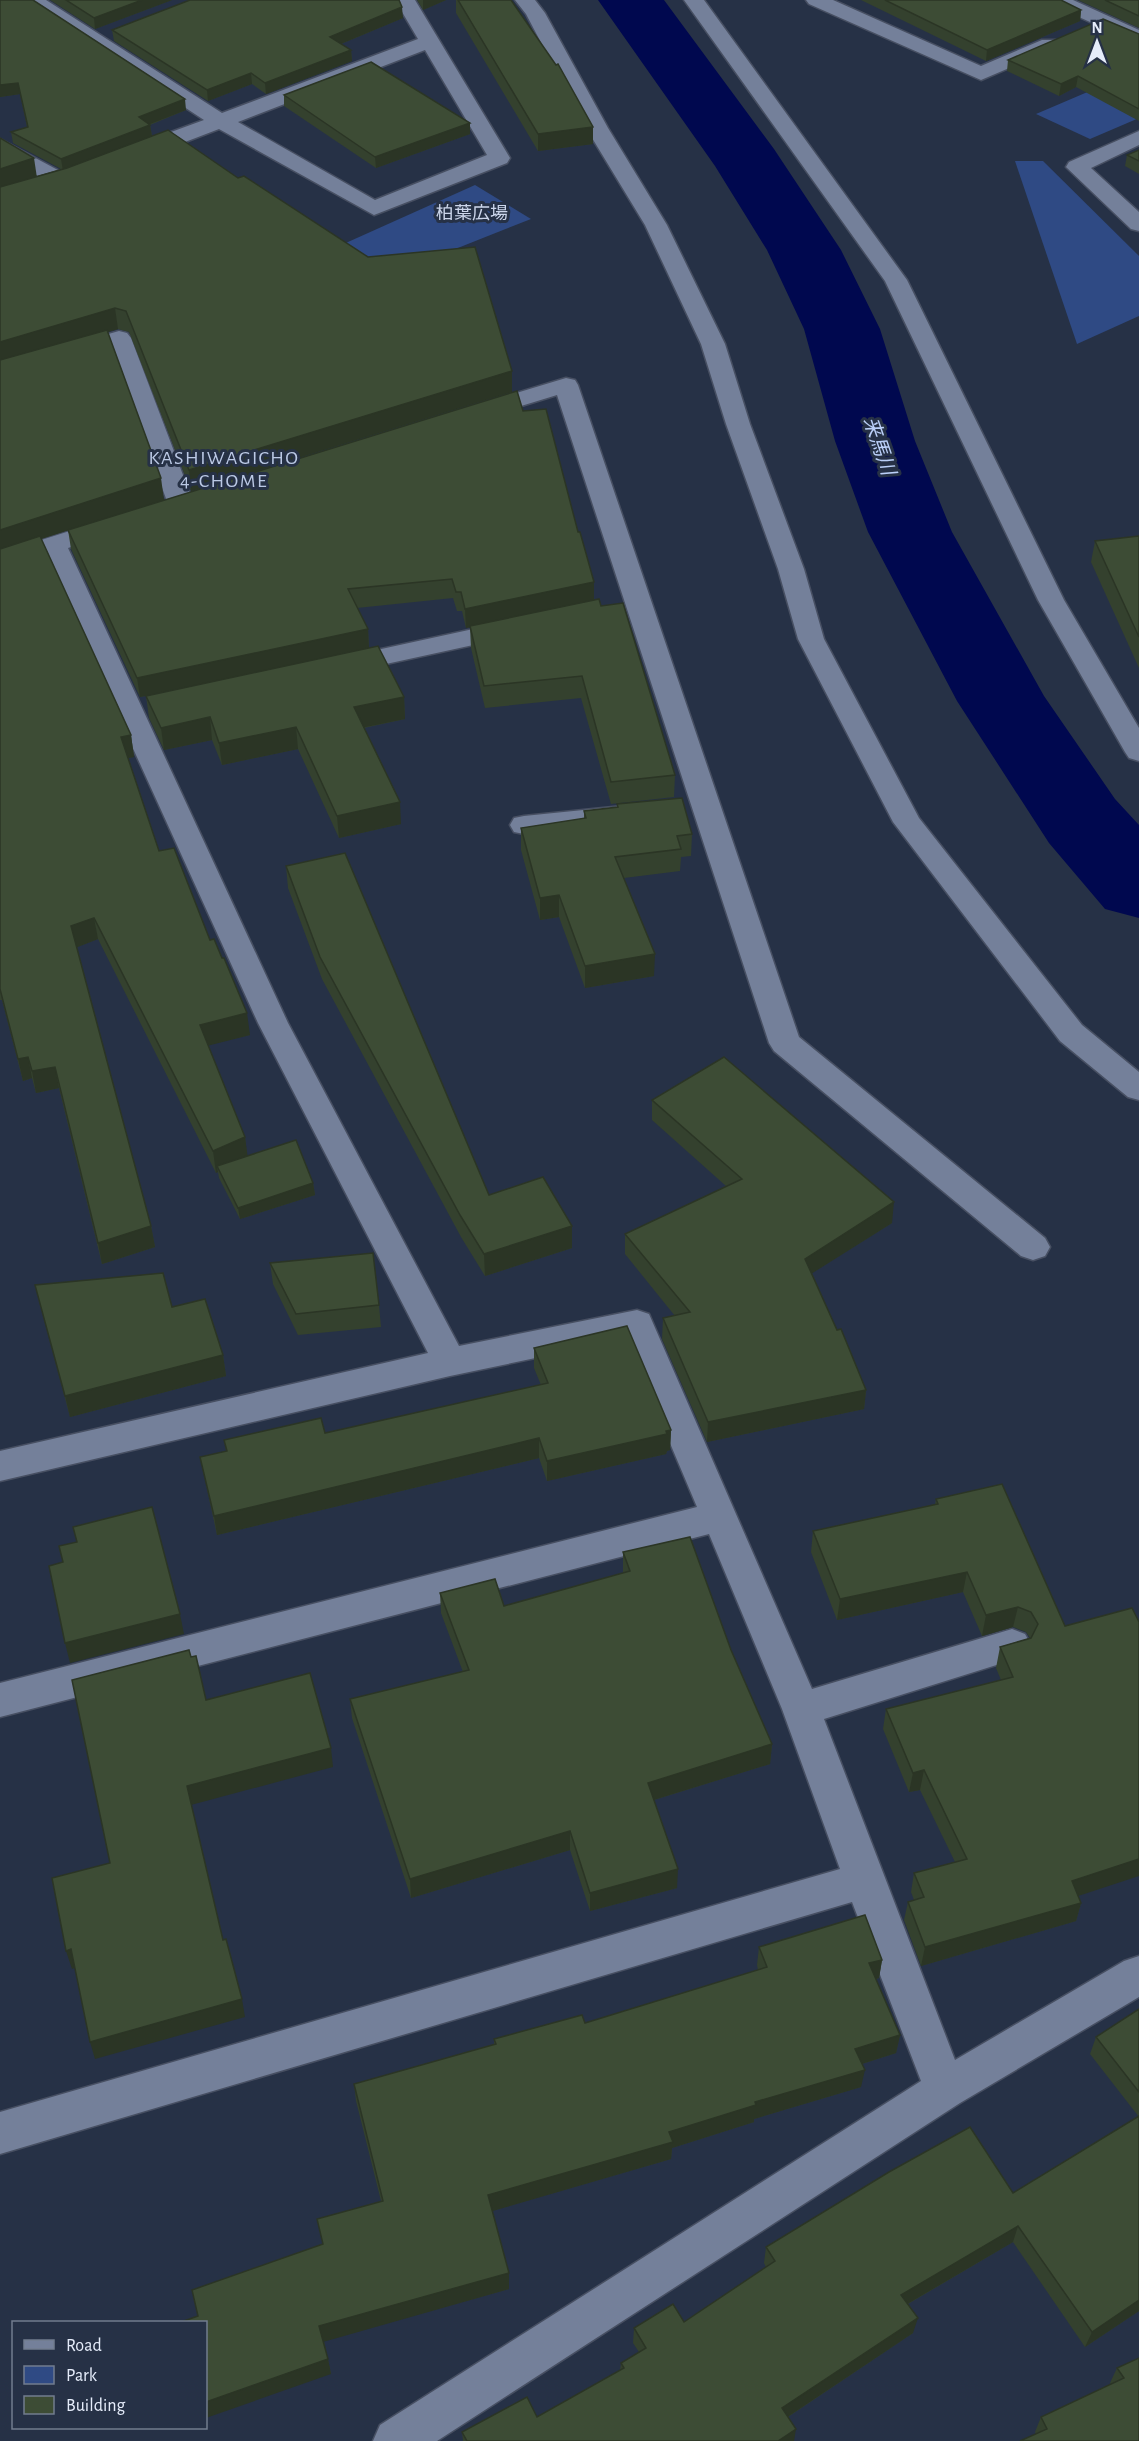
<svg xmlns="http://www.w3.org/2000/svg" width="1139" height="2441" font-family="'Alegreya Sans','Noto Sans JP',sans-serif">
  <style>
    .green { fill: #2f4a84 }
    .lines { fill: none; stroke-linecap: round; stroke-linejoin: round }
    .river { fill: #00084f; fill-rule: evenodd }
    .minor-casing { stroke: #474f62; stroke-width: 3 }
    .minor { fill: #74809a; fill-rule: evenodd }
    .wall { fill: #34412e }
    .shaded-wall { fill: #2b3525 }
    .building { fill: #3d4c35; stroke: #2b3525; stroke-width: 1.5 }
    .labels { text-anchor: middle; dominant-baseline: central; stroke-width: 6; stroke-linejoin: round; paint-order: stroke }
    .far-park-label { font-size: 18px; fill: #ccd6eb; stroke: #263146 }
    .far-water-label { font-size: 20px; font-style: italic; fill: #bbd0f9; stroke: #263146 }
    .far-neighbourhood-label { font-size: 20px; letter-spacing: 1.5px; fill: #bbc9e5; stroke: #263146 }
  </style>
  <rect width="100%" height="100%" fill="#263146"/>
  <g class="green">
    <path d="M1139,70V118L1090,139L1036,114Z"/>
    <path d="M1015,161H1043L1139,256V316L1077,344Z"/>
    <path d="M475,185L531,219L314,305L270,277Z"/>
  </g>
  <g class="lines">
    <path class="river" d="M598,0H664L774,149L841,250L880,329L915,441L952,532L1044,696L1115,799L1139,825V918L1105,909L1049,843L957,701L868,532L835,441L804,329L767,250L715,166Z"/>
    <g class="minor-casing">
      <g id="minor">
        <path d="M22,0H46L222,113L418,39L395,0H415L510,158L507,163L374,215L219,129L146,157H130L127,152L130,147L204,120ZM425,50L487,155L375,200L238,122Z"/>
        <path d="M515,0H535L545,13L608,128L667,225L725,344L750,424L804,569L824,639L919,818L1082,1025L1139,1072V1100L1128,1097L1060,1041L893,822L798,639L778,569L726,424L701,344L645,225L586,128L526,14Z"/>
        <path d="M684,0H704L907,280L1064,600L1139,728V761L1129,758L1125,752L1038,600L885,281Z"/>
        <path d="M806,0H833L981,66L1042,40H1056L1059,44L1056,48L981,80L809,4Z"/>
        <path d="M1047,0H1073L1139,30V44L1050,4Z"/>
        <path d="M1139,131V145L1091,168L1139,212V231L1131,229L1066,167L1069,162Z"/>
        <path d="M0,139L69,176L72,181L69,186H53L0,154Z"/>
        <path d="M119,331L127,333L131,338L194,504L190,509L181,512L172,509L168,504L111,348L0,380V365Z"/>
        <path d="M566,378L575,380L578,385L799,1037L1045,1238L1050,1247L1045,1256L1033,1260L1021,1256L774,1051L769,1043L557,395L476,420L467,418L464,413L467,408Z"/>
        <path d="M111,518L120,521L124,526L120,531L68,548L288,1023L459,1346L637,1310L649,1314L812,1689L1012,1629L1025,1634L1031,1645L1025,1656L824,1719L955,2060L1124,1961L1139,1956V1997L960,2103L437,2441H373L380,2425L921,2081L852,1902L0,2154V2112L840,1869L782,1709L709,1534L0,1717V1683L697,1507L626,1339L450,1376L0,1481V1451L428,1353L258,1023L45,555L0,569V553Z"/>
        <path d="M515,620L524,622L528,628L524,634L340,674L330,672L326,666L330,660L340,658Z"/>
        <path d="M623,806L633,808L637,815L633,822L524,834L514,832L510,825L514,818L524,816Z"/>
      </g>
    </g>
    <use href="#minor" class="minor"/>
  </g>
  <g class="wall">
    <path d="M0,0L186,110L150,125L152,136L512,392L191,491L129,332L118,329L107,332L164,500L100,520L523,411L578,532L594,582V600L601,606L675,775L674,797L611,804L581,698L485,708L471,648L470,627L466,628L462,611H457L453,598L357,608L368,629L369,648L404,697L405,719L364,728L401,824L339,838L298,749L222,765L212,740L164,750L149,718L146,696L140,697L71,549L68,530L41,539L131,735L134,757L128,758L159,851L210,940L250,1035L208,1045L245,1137L247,1156L313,1183L315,1195L240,1219L219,1178L218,1172L216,1173L98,939L77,947L151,1226L155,1247L102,1264L59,1088L36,1093L32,1078L23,1081L2,1000H0V138L37,176L61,169L13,143L11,132L27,127L20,94L0,97Z"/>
    <path d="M50,0H172L95,29Z"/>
    <path d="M417,0H446L423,10Z"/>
    <path d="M456,0H511L593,144L538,151L456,13Z"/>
    <path d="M861,0H1061L1081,10L1080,21L986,61Z"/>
    <path d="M1078,0H1139V28Z"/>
    <path d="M403,18L341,44L351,50L352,61L266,94L252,84L208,101L114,41L112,30Z"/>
    <path d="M1139,34V121L1076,87L1059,96L1007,71L1008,60Z"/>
    <path d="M284,95L470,134L376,168L284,106Z"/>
    <path d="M1139,150V174L1125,166L1127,155Z"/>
    <path d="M1139,536V668L1091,562L1095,541Z"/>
    <path d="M617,804L692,834L691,856L681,857L680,871L624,878L654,976L585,988L559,917L540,920L521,850V828L584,819V811L617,807Z"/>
    <path d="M286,866L489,1195L572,1248L485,1276L461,1237L322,979L288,888Z"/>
    <path d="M652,1100L892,1223L812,1273L837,1330L866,1390L864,1409L707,1442L662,1339L663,1318L675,1316L625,1254V1234L726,1186L652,1120Z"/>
    <path d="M270,1263L379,1305L381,1327L298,1335L273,1284Z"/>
    <path d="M35,1285L172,1307L223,1355L226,1376L70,1417Z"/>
    <path d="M534,1348L671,1430L670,1450L667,1451L666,1454L547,1481L539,1458L217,1535L200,1457L226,1451L224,1440L325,1433L541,1385L534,1368Z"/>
    <path d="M936,1499L1065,1626L1078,1896L1081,1903L1076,1921L921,1966L904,1920L908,1902L914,1900L911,1892L914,1873L955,1862L920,1790L909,1792L883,1729L886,1709L1001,1680L996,1668L1000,1647L1030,1638L1026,1632L1013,1627L982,1636L963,1592L837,1620L811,1552L813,1531L935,1504Z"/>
    <path d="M623,1552L731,1650L772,1744L770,1764L654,1800L677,1888L590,1911L570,1850L411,1898L352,1718L350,1699L463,1672L441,1613L440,1593L504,1606L623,1573Z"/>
    <path d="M759,1947L882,1960L879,1978L876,1979L900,2035L896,2053L862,2064L861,2087L754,2119V2122L672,2148L671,2159L492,2211L509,2273V2289L324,2341L331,2374L198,2316L323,2244L317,2219L381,2201L356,2101L354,2084L494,2044V2039L585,2023L758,1970L757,1965Z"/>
    <path d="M1139,2009V2311L1085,2347L1013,2242L908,2304L913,2333L788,2417L794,2441H463L462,2432L537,2417L620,2370L621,2363L639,2352L633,2343L634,2328L684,2322L766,2267L764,2263L766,2247L1013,2193L1139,2117L1090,2054L1096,2037Z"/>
    <path d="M1139,2358V2441L1036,2434L1035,2432L1041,2417L1111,2384L1110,2383L1117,2368Z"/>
  </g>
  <g class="shaded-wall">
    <path d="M142,0H172L95,29L94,18Z"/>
    <path d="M423,0H446L423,10Z"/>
    <path d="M402,7L403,18L331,48L330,37Z"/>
    <path d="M1081,10L1080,21L986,61L987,50Z"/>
    <path d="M351,50L352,61L266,94L265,83Z"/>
    <path d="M251,73L252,84L208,101L207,90Z"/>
    <path d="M1078,76L1076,87L1059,96L1061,84Z"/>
    <path d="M18,83L20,94L0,97V85Z"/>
    <path d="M185,99L186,110L140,128L139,117Z"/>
    <path d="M470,123V134L376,168L375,157Z"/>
    <path d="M150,125L152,137L63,171L61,159Z"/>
    <path d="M593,127V144L538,151V134Z"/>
    <path d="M34,158L37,178L0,190V169Z"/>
    <path d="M115,308L118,329L0,364V342Z"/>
    <path d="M512,371V392L191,491L189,470Z"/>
    <path d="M161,478L164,500L0,552V530Z"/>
    <path d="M594,582V601L466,628L465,609Z"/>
    <path d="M368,629L369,649L140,697L137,678Z"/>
    <path d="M404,697L405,719L356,729L354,707Z"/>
    <path d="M210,717L212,740L164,750L161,728Z"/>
    <path d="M296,727L298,749L222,765L219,743Z"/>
    <path d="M131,735L134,757L124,759L121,737Z"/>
    <path d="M400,802L401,824L339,838L337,816Z"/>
    <path d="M559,895V917L540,920V898Z"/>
    <path d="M94,918L98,939L75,948L71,926Z"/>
    <path d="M655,954L654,976L585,988V966Z"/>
    <path d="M247,1013L250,1035L203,1047L200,1025Z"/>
    <path d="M28,1057L32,1078L23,1081L18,1059Z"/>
    <path d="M55,1067L59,1088L36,1093L32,1071Z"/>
    <path d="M245,1137L248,1159L217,1166L218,1172L216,1173L213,1151Z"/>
    <path d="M313,1183L315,1195L240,1219L238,1208Z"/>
    <path d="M894,1202L892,1223L803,1279L805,1259Z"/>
    <path d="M151,1226L155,1247L102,1264L98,1243Z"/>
    <path d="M572,1226V1248L485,1276L484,1254Z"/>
    <path d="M223,1355L226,1376L70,1417L65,1396Z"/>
    <path d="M866,1390L864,1409L707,1442L708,1422Z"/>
    <path d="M671,1430L670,1450L667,1451L666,1454L547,1481V1461Z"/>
    <path d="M539,1438V1458L217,1535L214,1516Z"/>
    <path d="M967,1572L963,1592L837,1620L840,1599Z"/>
    <path d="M1018,1607L1013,1627L982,1636L986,1615Z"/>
    <path d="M180,1614L184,1634L70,1663L65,1643Z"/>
    <path d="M772,1744L770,1764L647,1802L648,1783Z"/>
    <path d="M331,1748L333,1767L191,1805L187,1786Z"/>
    <path d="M924,1770L920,1790L909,1792L913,1773Z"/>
    <path d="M570,1831V1850L411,1898L410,1879Z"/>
    <path d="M1139,1859V1876L1066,1900L1072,1881Z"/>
    <path d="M678,1869L677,1888L590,1911V1893Z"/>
    <path d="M1081,1903L1076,1921L921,1966L925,1947Z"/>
    <path d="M71,1949L77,1967L72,1969L66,1951Z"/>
    <path d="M882,1960L879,1978L866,1982L869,1963Z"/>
    <path d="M242,1999L245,2017L95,2059L90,2042Z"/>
    <path d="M900,2035L896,2053L852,2067L855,2049Z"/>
    <path d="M865,2070L861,2087L754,2119V2122L672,2148L671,2159L489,2212L488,2195L755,2102Z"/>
    <path d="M1018,2226L1013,2242L897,2310L901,2295Z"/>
    <path d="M509,2273V2289L323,2342L319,2326Z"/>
    <path d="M1139,2300V2311L1085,2347L1092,2332Z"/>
    <path d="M918,2318L913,2333L780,2422L782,2408Z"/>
    <path d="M328,2359L331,2374L206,2418V2402Z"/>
    <path d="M796,2429L794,2441H778Z"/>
  </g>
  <g class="building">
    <path d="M0,0H33L185,99L139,117L150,125L61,159L11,132L28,127L18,83L0,85Z"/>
    <path d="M66,0H142L94,18Z"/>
    <path d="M190,0H399L402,7L330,37L351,50L265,83L251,73L207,90L112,30Z"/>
    <path d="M458,0H511L556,65L558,64L593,127L538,134Z"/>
    <path d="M885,0H1061L1081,10L987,50Z"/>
    <path d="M1105,0H1139V16Z"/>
    <path d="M1103,19L1139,34V109L1078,76L1061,84L1008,60Z"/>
    <path d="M371,62L470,123L375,157L284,95Z"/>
    <path d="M168,130L238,178L244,176L368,257L475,247L512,371L189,470L126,311L115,308L0,342V187L67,168Z"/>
    <path d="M0,138L34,158L0,169Z"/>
    <path d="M1139,150V161L1127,155Z"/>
    <path d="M107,330L161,478L0,530V360Z"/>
    <path d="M517,391L523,411L546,409L578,532H580L594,582L465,609L461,592H456L452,579L348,589L368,629L137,678L68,530Z"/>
    <path d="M40,536L131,735L121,737L159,851L174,848L210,940L214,939L222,958H224L247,1013L200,1025L245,1137L213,1151L94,918L71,926L151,1226L98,1243L55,1067L32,1071L28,1057L18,1059L0,989V549Z"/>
    <path d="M1139,536V637L1095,541Z"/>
    <path d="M599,599L601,606L623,603L675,775L611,782L582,676L484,686L470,626Z"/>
    <path d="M378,646L404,697L354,707L400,802L337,816L296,727L219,743L210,717L161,728L146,696Z"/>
    <path d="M682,798L692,834L677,836L681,849L615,857L655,954L585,966L559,895L540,898L521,828L586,818L584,811L618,807L617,804Z"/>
    <path d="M345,853L489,1195L543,1177L572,1226L484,1254L460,1215L320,957L286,866Z"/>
    <path d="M724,1057L894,1202L805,1259L837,1330L841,1329L866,1390L708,1422L663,1318L690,1312L625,1234L742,1179L652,1100Z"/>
    <path d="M296,1140L313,1183L238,1208L217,1166Z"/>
    <path d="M373,1253L379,1305L296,1314L270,1263Z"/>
    <path d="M163,1273L172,1307L205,1299L223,1355L65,1396L35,1285Z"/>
    <path d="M627,1326L671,1430L666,1431L667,1434L547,1461L539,1438L214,1516L200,1457L227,1451L224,1440L321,1418L325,1433L548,1383L534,1348Z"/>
    <path d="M1002,1484L1065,1626L1132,1608L1139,1622V1859L1072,1881L1081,1903L925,1947L908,1902L924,1897L914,1873L967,1859L924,1770L913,1773L886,1709L1013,1677L1000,1647L1031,1638L1038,1624L1031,1612L1018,1607L986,1615L967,1572L840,1599L813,1531L938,1504L936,1499Z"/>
    <path d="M152,1507L180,1614L65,1643L49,1566L63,1562L59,1546L77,1542L73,1527Z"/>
    <path d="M690,1537L731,1650L772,1744L648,1783L678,1869L590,1893L570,1831L410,1879L350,1699L469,1670L440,1593L495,1579L504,1606L630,1571L623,1552Z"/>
    <path d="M189,1650L191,1657L196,1656L206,1700L310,1673L331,1748L187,1786L223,1940L226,1939L242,1999L90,2042L71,1949L66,1951L52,1878L110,1863L72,1680Z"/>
    <path d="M865,1915L882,1960L869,1963L900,2035L855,2049L865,2070L755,2102L756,2105L669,2132L673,2142L488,2195L509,2273L319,2326L328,2359L206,2402V2322H181L198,2316L192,2290L323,2244L317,2219L383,2201L354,2084L496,2044L494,2039L582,2015L585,2023L767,1967L759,1947Z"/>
    <path d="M1139,2009V2092L1096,2037Z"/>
    <path d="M1139,2116V2300L1092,2332L1018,2226L901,2295L918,2318L782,2408L796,2429L778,2441H467L462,2432L527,2397L537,2417L624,2368L621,2363L646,2348L634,2328L673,2304L684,2322L775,2261L766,2247L889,2172L970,2127L1013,2193Z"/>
    <path d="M1139,2358V2441H1020L1047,2429L1041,2417L1124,2378L1117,2368Z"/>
  </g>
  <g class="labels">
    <g class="far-park-label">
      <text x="472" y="214">柏葉広場</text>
    </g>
    <g class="far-water-label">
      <text transform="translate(879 446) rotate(71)">来馬川</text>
    </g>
    <g class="far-neighbourhood-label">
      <text x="224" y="458">KASHIWAGICHO<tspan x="224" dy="23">4-CHOME</tspan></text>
    </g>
  </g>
  <rect x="12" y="2321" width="195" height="108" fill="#263146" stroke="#727c8e" stroke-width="1.5"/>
  <rect x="24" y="2340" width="30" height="9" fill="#74809a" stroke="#727c8e" stroke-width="1.5"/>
  <text x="66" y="2351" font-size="18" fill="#e5ecfa">Road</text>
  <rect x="24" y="2366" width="30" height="18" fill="#2f4a84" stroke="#727c8e" stroke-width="1.5"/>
  <text x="66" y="2381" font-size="18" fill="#e5ecfa">Park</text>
  <rect x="24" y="2396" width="30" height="18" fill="#3d4c35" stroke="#727c8e" stroke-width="1.5"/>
  <text x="66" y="2411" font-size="18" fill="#e5ecfa">Building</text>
  <g transform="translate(1097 42)" stroke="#263146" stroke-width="4.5" paint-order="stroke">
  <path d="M0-4.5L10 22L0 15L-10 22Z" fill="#e5ecfa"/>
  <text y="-9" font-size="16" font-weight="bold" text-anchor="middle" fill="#e5ecfa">N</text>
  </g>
</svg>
